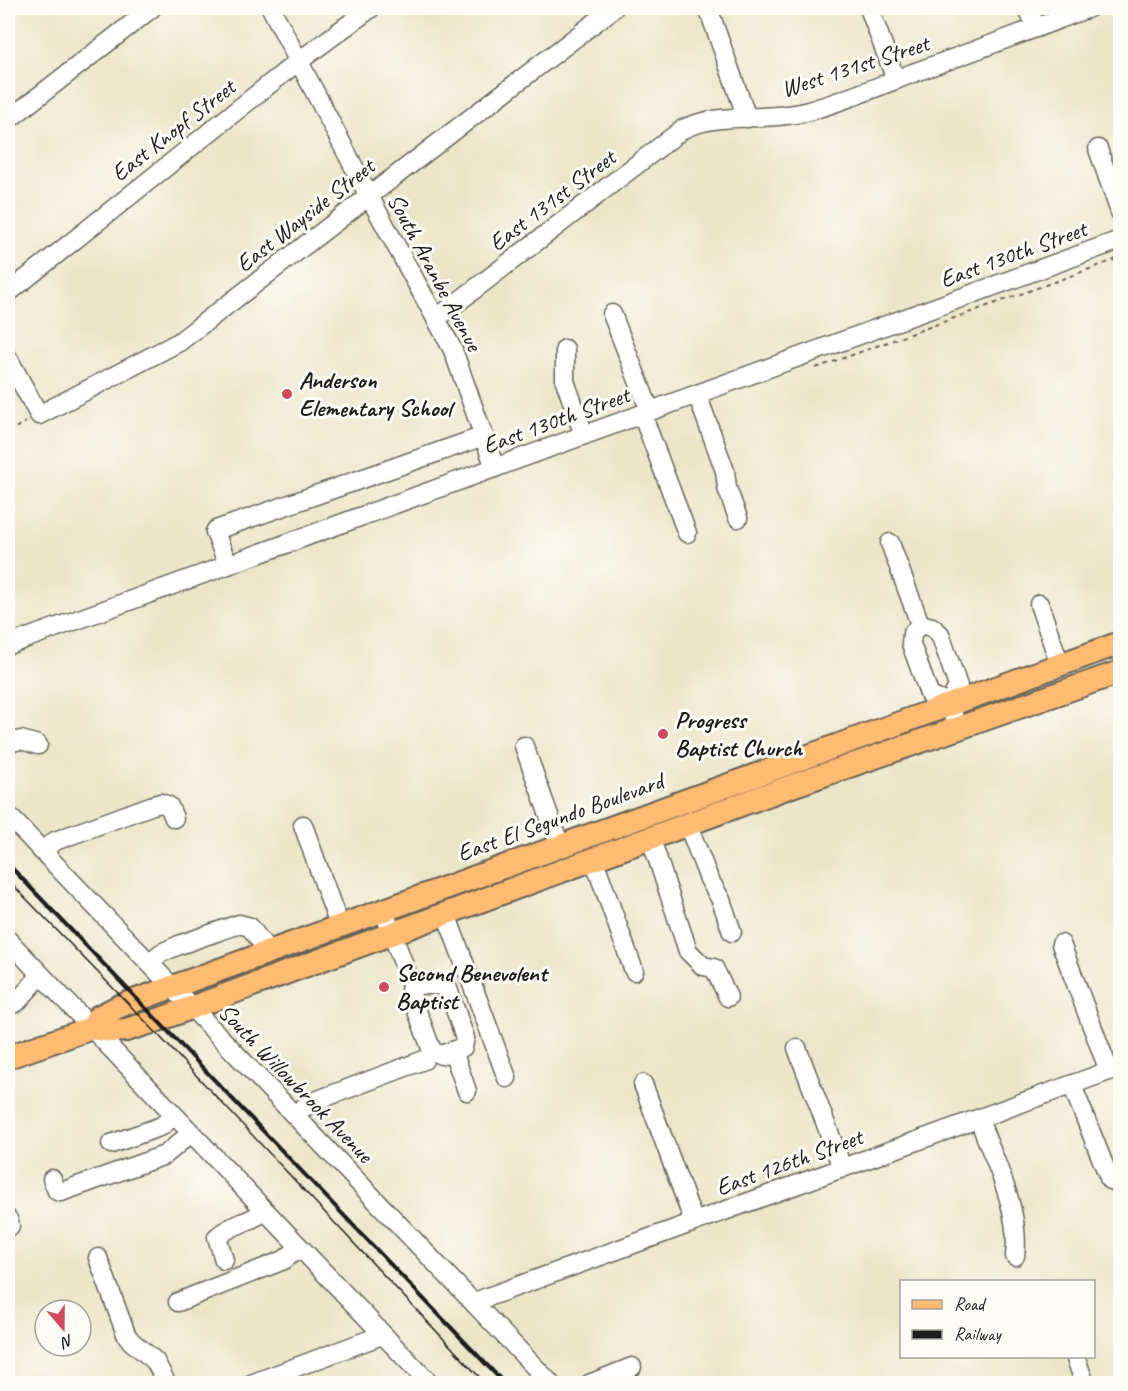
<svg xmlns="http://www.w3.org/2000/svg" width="1128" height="1391" font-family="Caveat,sans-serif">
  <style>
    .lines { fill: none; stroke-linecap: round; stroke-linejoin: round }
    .minor-casing { stroke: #656359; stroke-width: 21 }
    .major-casing { stroke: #656359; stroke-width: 26 }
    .path { stroke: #656359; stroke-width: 2; stroke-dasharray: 4.5 4.5; stroke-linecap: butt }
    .minor { stroke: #fff; stroke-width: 18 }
    .major { stroke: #ffbb71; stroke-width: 22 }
    .tram { stroke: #1c1c1c; stroke-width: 1.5 }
    .rail { stroke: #1c1c1c; stroke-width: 4 }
    .poi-dot { fill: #d1495b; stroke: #fdfcf7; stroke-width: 2 }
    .labels { text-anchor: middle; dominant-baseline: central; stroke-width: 6; stroke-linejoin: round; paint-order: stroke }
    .street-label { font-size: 24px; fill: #1c1c1c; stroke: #fdfcf7 }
    .poi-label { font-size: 24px; font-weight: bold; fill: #1c1c1c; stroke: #fdfcf7; text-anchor: start }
  </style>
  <rect width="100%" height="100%" fill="#fdfcf7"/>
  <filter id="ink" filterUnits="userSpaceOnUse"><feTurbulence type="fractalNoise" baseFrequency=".0167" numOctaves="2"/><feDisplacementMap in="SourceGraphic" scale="12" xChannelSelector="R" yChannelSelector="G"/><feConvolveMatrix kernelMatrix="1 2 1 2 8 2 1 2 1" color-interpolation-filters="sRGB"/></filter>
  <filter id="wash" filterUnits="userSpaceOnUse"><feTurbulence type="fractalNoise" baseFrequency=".008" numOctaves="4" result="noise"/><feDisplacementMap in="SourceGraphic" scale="24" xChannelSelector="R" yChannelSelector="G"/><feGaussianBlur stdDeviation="1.35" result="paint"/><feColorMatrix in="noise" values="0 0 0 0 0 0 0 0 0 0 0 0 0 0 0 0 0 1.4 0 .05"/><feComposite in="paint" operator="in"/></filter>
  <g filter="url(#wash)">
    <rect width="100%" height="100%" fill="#ece6c9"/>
  </g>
  <g filter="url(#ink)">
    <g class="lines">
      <g class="minor-casing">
        <g id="minor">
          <path d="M271,8L369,196L453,350L495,468"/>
          <path d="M708,8L747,118"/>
          <path d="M869,8L896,80"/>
          <path d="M1028,8L1036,28"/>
          <path d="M8,120L152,8"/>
          <path d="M1098,149L1120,212"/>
          <path d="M8,293L291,67L371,8"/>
          <path d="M612,314L650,411"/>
          <path d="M437,318L683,129C721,111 765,122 805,112C842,102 877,87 913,73C972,52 1030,30 1089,8"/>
          <path d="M565,349V381L584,435"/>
          <path d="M8,358L39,415L179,342L614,8"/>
          <path d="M697,394L725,471L727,488L738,518"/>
          <path d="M642,414L687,533"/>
          <path d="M890,543L920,624"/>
          <path d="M228,565L215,532L216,530L484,436"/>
          <path d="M1039,604L1060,665"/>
          <path d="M920,624L932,627L940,634L958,686L949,704L958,728"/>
          <path d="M920,624L912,634L911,644L930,696L949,704"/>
          <path d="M8,645L1120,240"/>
          <path d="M8,743L21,740L38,745"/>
          <path d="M524,746L560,846"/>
          <path d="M8,815L551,1384"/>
          <path d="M303,825L339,925"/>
          <path d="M688,825L709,879L721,900L732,932"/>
          <path d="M651,839L688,951L703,966L714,968L728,997"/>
          <path d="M42,851L55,841L153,805L161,803L169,806L174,818"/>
          <path d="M594,860L634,971"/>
          <path d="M383,909L411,984"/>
          <path d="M446,914L507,1078"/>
          <path d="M8,940L430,1384"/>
          <path d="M1061,944L1109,1071"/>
          <path d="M149,963L161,953L179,945L239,924L250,927L268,951"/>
          <path d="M411,984L447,986L465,1038L463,1047L441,1055L432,1051L410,992Z"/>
          <path d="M8,1006L17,1002L41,975"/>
          <path d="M797,1048L838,1156L840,1169"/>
          <path d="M453,1051L467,1091"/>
          <path d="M643,1084L694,1222"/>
          <path d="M1072,1085L1110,1180L1116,1182L1120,1181"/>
          <path d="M294,1115L310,1103L424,1060"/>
          <path d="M979,1119C994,1161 1021,1210 1015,1256"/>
          <path d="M111,1144L162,1126L174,1115"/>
          <path d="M52,1179L57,1191L61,1192L165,1155L191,1133"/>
          <path d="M8,1219L10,1226"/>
          <path d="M98,1258L126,1334L131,1341L155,1361L167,1384"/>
          <path d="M224,1260L217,1237C229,1225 251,1222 265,1211"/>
          <path d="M178,1302L284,1260L299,1248"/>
          <path d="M474,1302L1120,1067"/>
          <path d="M1075,1356L1085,1384"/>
          <path d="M251,1384L382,1335"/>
          <path d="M589,1384L632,1367"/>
        </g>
      </g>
      <g class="major-casing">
        <g id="major">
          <path d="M92,1028L98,1017L120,1006L1120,643"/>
          <path d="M8,1057L92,1028L110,1031L126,1030L158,1020L786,788L1120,672"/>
        </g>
      </g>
      <g class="path">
        <path d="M816,368L1120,258"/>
        <path d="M8,432L26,422"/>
      </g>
      <use href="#minor" class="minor"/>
      <use href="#major" class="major"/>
      <path class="tram" d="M8,880L147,1023L486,1384"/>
      <path class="rail" d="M8,864L505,1384"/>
    </g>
  </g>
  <g class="poi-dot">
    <circle cx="287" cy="394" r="6"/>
    <circle cx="663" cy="734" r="6"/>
    <circle cx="384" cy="987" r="6"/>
  </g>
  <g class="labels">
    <g class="street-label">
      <text transform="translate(855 66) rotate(-18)">West 131st Street</text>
      <text transform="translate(173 130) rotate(-38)">East Knopf Street</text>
      <text transform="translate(552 200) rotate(-37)">East 131st Street</text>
      <text transform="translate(305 215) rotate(-38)">East Wayside Street</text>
      <text transform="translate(1013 254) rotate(-20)">East 130th Street</text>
      <text transform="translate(435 272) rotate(62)">South Aranbe Avenue</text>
      <text transform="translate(556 420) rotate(-20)">East 130th Street</text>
      <text transform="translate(560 817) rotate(-20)">East El Segundo Boulevard</text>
      <text transform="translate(296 1083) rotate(46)">South Willowbrook Avenue</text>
      <text transform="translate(789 1162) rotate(-20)">East 126th Street</text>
    </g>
    <g class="poi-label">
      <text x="299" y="380">Anderson<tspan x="299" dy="28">Elementary School</tspan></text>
      <text x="675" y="720">Progress<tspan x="675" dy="28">Baptist Church</tspan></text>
      <text x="396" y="973">Second Benevolent<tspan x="396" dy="28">Baptist</tspan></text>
    </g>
  </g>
  <rect width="1128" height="1391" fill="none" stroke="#fdfcf7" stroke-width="30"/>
  <rect x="900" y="1280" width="195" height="78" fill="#fdfcf7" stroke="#a3a29f" stroke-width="1.5"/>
  <rect x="912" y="1300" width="30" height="9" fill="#ffbb71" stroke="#a3a29f" stroke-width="1.5"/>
  <text x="954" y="1310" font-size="18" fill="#1c1c1c">Road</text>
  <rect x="912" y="1330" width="30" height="9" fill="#1c1c1c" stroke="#a3a29f" stroke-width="1.5"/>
  <text x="954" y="1340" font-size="18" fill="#1c1c1c">Railway</text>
  <g transform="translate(63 1328) rotate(160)"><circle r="28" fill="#fdfcf7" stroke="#a3a29f" stroke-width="1.5"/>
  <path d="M0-4.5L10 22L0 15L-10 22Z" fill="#d1495b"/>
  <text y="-9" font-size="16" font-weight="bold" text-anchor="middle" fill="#1c1c1c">N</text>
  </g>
</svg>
